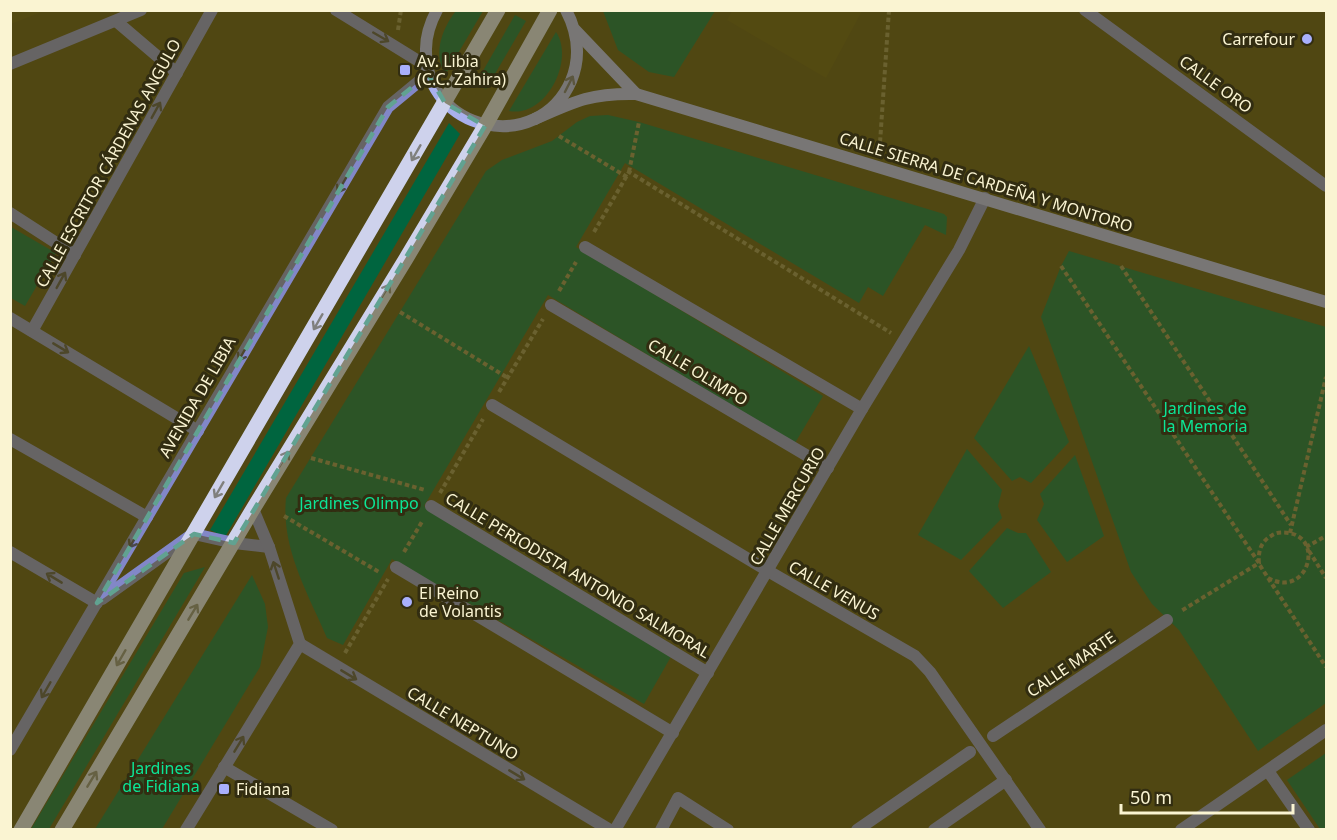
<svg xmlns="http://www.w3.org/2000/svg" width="1337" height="840" font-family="'Noto Sans',sans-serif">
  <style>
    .built { fill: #584e11 }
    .green { fill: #00653f }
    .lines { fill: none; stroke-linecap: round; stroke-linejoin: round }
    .path { stroke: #898153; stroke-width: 4; stroke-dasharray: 4.5 3; stroke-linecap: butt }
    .pedestrian { stroke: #8287c8; stroke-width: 12 }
    .minor { stroke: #8287c8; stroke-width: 12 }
    .tertiary { stroke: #8287c8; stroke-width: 12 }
    .secondary { stroke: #a9b0ed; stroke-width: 12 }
    .primary { stroke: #ced2ec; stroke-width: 15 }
    .oneway { stroke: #4a4848 }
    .oneway2 { stroke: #686874 }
    .oneway3 { stroke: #80807e }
    .marked { fill: none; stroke: #61a291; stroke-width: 4.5; stroke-dasharray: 12 8; stroke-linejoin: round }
    .poi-dot { fill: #a9b0fc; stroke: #322d11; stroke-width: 2 }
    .labels { text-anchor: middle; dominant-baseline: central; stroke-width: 6; stroke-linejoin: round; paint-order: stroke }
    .poi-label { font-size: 16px; fill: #faf4d2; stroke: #322d11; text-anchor: start }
    .street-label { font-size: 16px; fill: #faf4d2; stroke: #322d11 }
    .park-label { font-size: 16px; fill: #0ce596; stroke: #322d11 }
  </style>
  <rect width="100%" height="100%" fill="#504713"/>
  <g class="built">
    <path d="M11,10H44V11L11,24Z"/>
    <path d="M732,11V10L862,11L826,78L727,20Z"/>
  </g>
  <g class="green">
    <path d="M456,11H483L447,72H444C433,52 443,27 456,11Z"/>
    <path d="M603,11H715L674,77L649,72L618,50Z"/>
    <path d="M515,15L526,21L486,89L476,83Z"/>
    <path d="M556,32C575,60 546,118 509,111Z"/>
    <path d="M608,115L639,122L944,214L947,217L946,235L925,225L883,296L868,287L859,303L625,163L576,247L823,396L795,443L548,295L424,506L673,653L644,704L392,559L343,645L327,638C308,593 281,549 286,498L486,171L502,160L552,141L577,122L590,116Z"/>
    <path d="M449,123L460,134L225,537L210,530Z"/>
    <path d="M11,227L56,253L25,306L11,298Z"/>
    <path d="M1069,251L1326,327V703L1258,751L1179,630L1152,604L1131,572L1041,317L1061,266Z"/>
    <path d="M1029,346L1069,442L1031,483L1020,477L1012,481L974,438Z"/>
    <path d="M967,449L1002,490L998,506L1002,518L961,560L918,535Z"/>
    <path d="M1075,455L1104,536L1067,562L1037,520L1044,504L1040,494Z"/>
    <path d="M1007,528L1018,533H1026L1051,572L1003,608L969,571Z"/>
    <path d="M205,567L49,829H31L184,573Z"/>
    <path d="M252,575L265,604L268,627L260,667L162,829H95Z"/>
    <path d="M1326,753V829H1320L1287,780Z"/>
  </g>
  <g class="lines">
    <g class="path">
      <path d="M398,30L401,10"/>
      <path d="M559,136L627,177"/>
      <path d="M878,149L880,143L889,10"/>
      <path d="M629,172L639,122"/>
      <path d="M594,232L629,172L891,333"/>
      <path d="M1061,266L1259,563L1181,611"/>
      <path d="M1121,266L1291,525"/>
      <path d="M559,291L576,262"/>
      <path d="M400,312L508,378"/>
      <path d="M499,392L543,319"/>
      <path d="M311,458L425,490"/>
      <path d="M440,493L483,419"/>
      <path d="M284,516L379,572"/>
      <path d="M1290,533L1326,377"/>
      <path d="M1306,547L1326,536"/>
      <path d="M1309,551L1326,578"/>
      <path d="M404,552L423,520"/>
      <path d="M1268,578C1307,599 1325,539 1289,533C1283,532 1276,532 1271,536C1260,542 1258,553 1259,564L1326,667"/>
      <path d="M345,653L388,579"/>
    </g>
    <g class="pedestrian">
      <path d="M585,247L862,409"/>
      <path d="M551,305L828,468"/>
      <path d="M10,439L147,517"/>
      <path d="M431,506L708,673"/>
      <path d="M396,567L673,733"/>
      <path d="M993,736L1167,620"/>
      <path d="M224,767L332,830"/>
      <path d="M661,830L678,798L728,830"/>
      <path d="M857,830L970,752"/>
    </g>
    <g class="minor">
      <path d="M1085,10L1326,186"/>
      <path d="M116,21L177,73"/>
      <path d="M10,213L75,255"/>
      <path d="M10,318L198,431"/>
      <path d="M32,331L212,10"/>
      <path d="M492,405L768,571L915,656L930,672L1040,830"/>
      <path d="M194,534L234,543L269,547"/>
      <path d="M10,552L97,603"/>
      <path d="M300,644L610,830"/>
      <path d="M1268,771L1309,830"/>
      <path d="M186,830L300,644L269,547L253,509"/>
      <path d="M615,830L862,409L959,250L985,198"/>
      <path d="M934,830L1006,780"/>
    </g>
    <g class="tertiary">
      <path d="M336,10L425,65"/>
      <path d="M10,64L141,10"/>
      <path d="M102,599L190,536"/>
      <path d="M10,750L388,107L428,74"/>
      <path d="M1181,830L1326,730"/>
    </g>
    <g class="secondary">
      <path d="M437,10C430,23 426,35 426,49C424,132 538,156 571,81C581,57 578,33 566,10"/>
      <path d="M575,30L636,94"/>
      <path d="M535,119C575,101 591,93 636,94L1326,302"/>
    </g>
    <g class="primary">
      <path d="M21,830L498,10"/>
      <path d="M62,830L253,509L407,257L485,126L550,10"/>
    </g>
  </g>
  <defs><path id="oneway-shaft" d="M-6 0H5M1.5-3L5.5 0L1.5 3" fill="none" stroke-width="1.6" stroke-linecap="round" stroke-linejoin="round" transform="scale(1.5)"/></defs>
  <g class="oneway">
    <use href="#oneway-shaft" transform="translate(381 37) rotate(30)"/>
    <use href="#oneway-shaft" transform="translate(156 110) rotate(-61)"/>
    <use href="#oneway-shaft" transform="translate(342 185) rotate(120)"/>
    <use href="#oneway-shaft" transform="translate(61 280) rotate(-61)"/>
    <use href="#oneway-shaft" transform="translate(61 348) rotate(31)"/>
    <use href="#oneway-shaft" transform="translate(243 353) rotate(120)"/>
    <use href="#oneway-shaft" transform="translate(134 540) rotate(120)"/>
    <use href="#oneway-shaft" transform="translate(276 570) rotate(-108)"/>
    <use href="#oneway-shaft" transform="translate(54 578) rotate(-149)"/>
    <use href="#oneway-shaft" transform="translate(349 675) rotate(31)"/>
    <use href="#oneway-shaft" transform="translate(46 690) rotate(120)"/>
    <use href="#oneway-shaft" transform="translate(239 744) rotate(-59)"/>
    <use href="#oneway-shaft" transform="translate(517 775) rotate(31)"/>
  </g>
  <use class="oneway2" href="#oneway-shaft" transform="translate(569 84) rotate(-63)"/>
  <g class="oneway3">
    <use href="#oneway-shaft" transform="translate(416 153) rotate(120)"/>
    <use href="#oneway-shaft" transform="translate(385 292) rotate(-59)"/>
    <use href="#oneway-shaft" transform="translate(318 322) rotate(120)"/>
    <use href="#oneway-shaft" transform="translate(284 459) rotate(-59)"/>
    <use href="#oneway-shaft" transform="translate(219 490) rotate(120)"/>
    <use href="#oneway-shaft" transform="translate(193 612) rotate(-59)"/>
    <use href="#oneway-shaft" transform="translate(121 658) rotate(120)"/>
    <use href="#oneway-shaft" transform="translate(92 779) rotate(-59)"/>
  </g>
  <path d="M0 0H1337V840H0ZM428,74L445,103L485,126L234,543L194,534L97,603L388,107Z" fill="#504713" fill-opacity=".55" fill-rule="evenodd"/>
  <path class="marked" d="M428,74L445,103L485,126L234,543L194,534L97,603L388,107Z"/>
  <g class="poi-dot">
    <circle cx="1307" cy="39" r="6"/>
    <rect x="399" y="64" width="12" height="12" rx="3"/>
    <circle cx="407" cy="602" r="6"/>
    <rect x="218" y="783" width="12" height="12" rx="3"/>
  </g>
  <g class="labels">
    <g class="poi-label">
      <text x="1295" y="39" text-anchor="end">Carrefour</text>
      <text x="417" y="61">Av. Libia<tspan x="417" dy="18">(C.C. Zahira)</tspan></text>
      <text x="419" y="593">El Reino<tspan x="419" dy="18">de Volantis</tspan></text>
      <text x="236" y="789">Fidiana</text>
    </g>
    <g class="street-label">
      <text transform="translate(1216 84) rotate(36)">CALLE ORO</text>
      <text transform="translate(108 163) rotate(-61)">CALLE ESCRITOR CÁRDENAS ANGULO</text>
      <text transform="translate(986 182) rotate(17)">CALLE SIERRA DE CARDEÑA Y MONTORO</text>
      <text transform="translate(698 372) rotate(31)">CALLE OLIMPO</text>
      <text transform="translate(197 397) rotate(-60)">AVENIDA DE LIBIA</text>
      <text transform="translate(787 506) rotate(-60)">CALLE MERCURIO</text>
      <text transform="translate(578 575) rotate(31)">CALLE PERIODISTA ANTONIO SALMORAL</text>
      <text transform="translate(834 590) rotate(30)">CALLE VENUS</text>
      <text transform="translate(1071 664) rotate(-34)">CALLE MARTE</text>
      <text transform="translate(463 723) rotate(31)">CALLE NEPTUNO</text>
    </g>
    <g class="park-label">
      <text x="1205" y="408">Jardines de<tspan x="1205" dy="18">la Memoria</tspan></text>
      <text x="359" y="503">Jardines Olimpo</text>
      <text x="161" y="768">Jardines<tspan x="161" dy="18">de Fidiana</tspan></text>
    </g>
  </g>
  <rect width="1337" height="840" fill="none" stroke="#faf4d2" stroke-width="24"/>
  <path d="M1121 804v9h172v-9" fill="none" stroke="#faf4d2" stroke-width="3"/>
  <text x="1130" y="804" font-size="18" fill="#faf4d2" stroke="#322d11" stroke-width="4.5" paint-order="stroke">50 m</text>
</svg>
